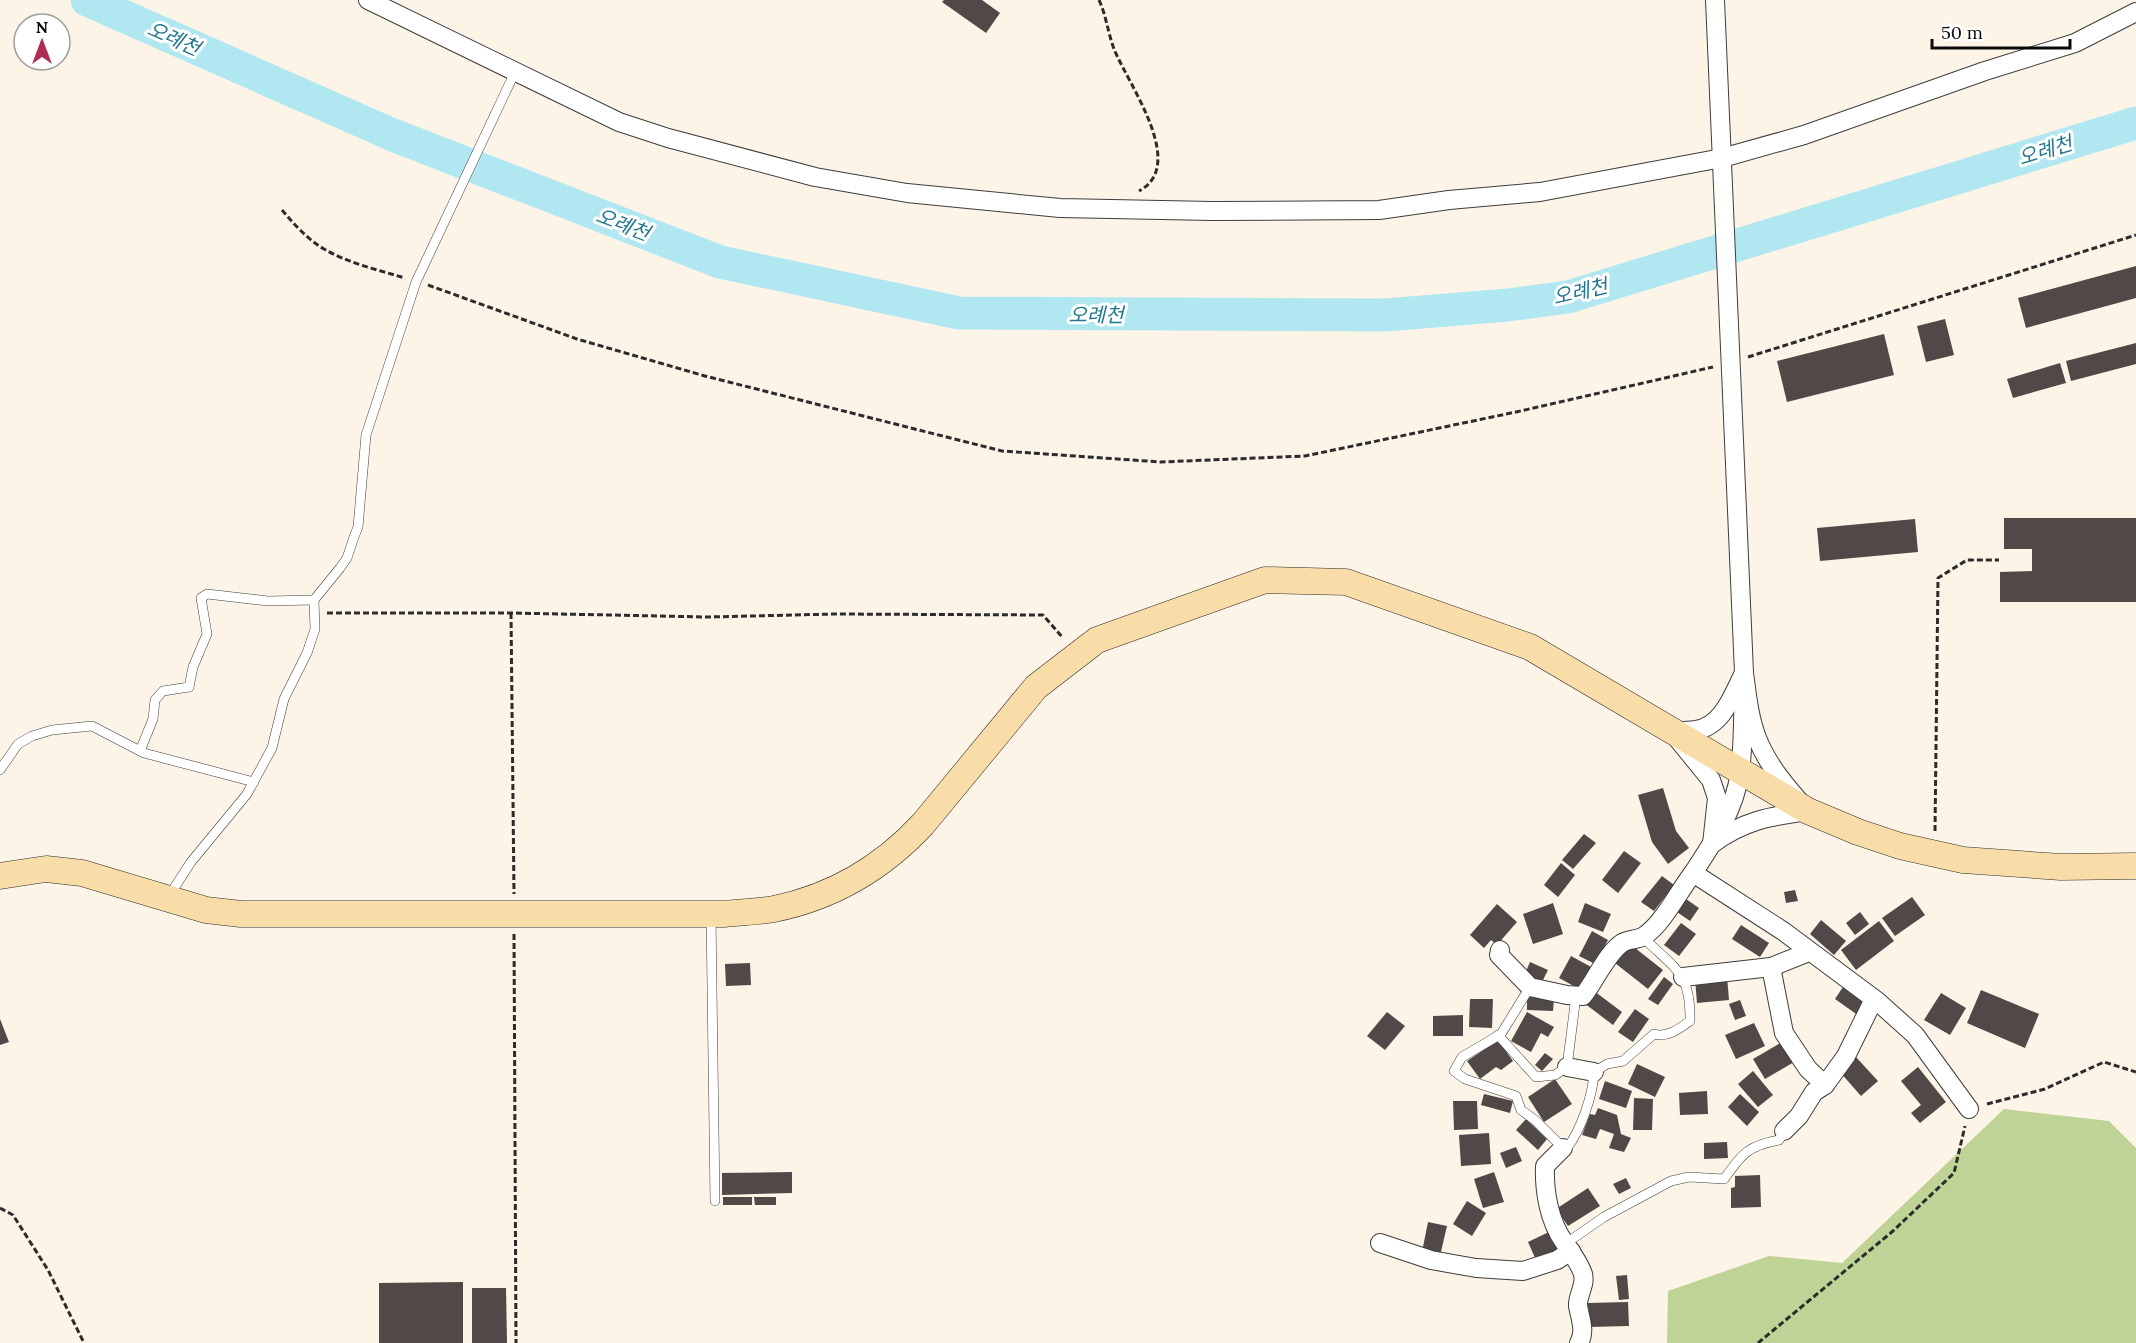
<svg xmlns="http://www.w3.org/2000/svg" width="2136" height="1343" font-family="Lora,'Noto Sans KR',serif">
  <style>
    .forest { fill: #bfd396 }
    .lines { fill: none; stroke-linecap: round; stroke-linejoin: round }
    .river { stroke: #b1e7f0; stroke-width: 33 }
    .building { fill: #514947 }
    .lane-casing { stroke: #3d3d3d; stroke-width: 10 }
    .street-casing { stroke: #3d3d3d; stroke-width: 20 }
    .secondary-casing { stroke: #2c2c2c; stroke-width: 27 }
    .path { stroke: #2c2c2c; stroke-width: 3; stroke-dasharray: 6 3; stroke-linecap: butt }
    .lane { stroke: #fff; stroke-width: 9 }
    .street { stroke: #fff; stroke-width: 18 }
    .secondary { stroke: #f8dda8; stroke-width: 26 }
    .labels { text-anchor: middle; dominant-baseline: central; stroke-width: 6; stroke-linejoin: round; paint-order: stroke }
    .water-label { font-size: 20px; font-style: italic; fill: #1f788f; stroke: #fff }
  </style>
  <rect width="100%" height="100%" fill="#fdf4e8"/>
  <path class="forest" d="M2004,1109L2109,1121L2136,1148V1343H1667L1668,1291L1769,1256L1842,1263Z"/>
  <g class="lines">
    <path class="river" d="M87,0L393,135L720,262L959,313L1385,315L1508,305L1568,297L2136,123"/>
  </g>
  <g class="building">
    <path d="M944,0H982L1000,13L986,33L942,2Z"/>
    <path d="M2136,266V298L2026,328L2018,298Z"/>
    <path d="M1945,319L1954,355L1926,362L1917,326Z"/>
    <path d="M1884,334L1894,375L1787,402L1777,361Z"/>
    <path d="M2136,343V364L2071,381L2066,361Z"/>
    <path d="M2060,363L2066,383L2013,398L2007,379Z"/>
    <path d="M2004,518H2136V602H2000V572L2032,571V549H2004Z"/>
    <path d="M1915,519L1918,552L1820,561L1817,528Z"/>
    <path d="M1663,788L1676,831L1689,848L1668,864L1652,842L1638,795Z"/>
    <path d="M1584,834L1596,843L1573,869L1562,860Z"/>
    <path d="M1624,851L1641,863L1618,893L1602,880Z"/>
    <path d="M1561,863L1575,875L1558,897L1544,885Z"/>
    <path d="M1662,876L1674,885L1654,911L1641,902Z"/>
    <path d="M1795,890L1798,901L1786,903L1784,892Z"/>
    <path d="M1683,897L1699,908L1690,921L1674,910Z"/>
    <path d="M1912,897L1925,915L1895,936L1882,918Z"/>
    <path d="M1553,903L1563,934L1533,944L1523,914Z"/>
    <path d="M1585,903L1611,914L1603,932L1578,922Z"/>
    <path d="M1497,904L1517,922L1497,945L1491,940L1484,948L1470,935Z"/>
    <path d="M1860,912L1869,924L1855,935L1846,923Z"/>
    <path d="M1821,920L1846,941L1834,955L1810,934Z"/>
    <path d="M1879,921L1894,941L1856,970L1841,950Z"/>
    <path d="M1681,923L1696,934L1679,956L1664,945Z"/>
    <path d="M1741,925L1769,943L1760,957L1732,939Z"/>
    <path d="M1592,931L1608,940L1595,964L1579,956Z"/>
    <path d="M1630,944L1663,970L1648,989L1615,963Z"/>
    <path d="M1571,956L1593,968L1581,990L1559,978Z"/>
    <path d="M1530,962L1548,970L1541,984L1524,976Z"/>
    <path d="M750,963L751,985L726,986L725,964Z"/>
    <path d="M1727,976L1729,1000L1697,1003L1695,979Z"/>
    <path d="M1664,977L1673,984L1658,1005L1648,999Z"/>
    <path d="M1843,987L1867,1005L1859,1016L1835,999Z"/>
    <path d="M1981,990L2039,1014L2025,1048L1967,1023Z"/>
    <path d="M1594,991L1622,1012L1613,1025L1584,1003Z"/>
    <path d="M1941,993L1966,1008L1950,1035L1924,1020Z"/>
    <path d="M1527,997L1554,998L1553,1011L1527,1010Z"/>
    <path d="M1470,999H1493L1492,1028L1469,1027Z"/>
    <path d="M1740,1000L1746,1016L1735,1020L1729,1004Z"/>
    <path d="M1635,1009L1649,1019L1633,1042L1618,1032Z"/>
    <path d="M1387,1012L1405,1026L1385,1050L1367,1036Z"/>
    <path d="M1527,1012L1554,1027L1548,1037L1541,1033L1531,1052L1511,1041Z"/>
    <path d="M1463,1015V1036H1433V1016Z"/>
    <path d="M0,1019L9,1042L0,1045Z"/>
    <path d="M1754,1023L1765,1046L1736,1059L1725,1035Z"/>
    <path d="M1498,1040L1513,1061L1501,1070L1496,1067L1480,1079L1467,1061Z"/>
    <path d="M1782,1042L1794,1062L1765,1079L1753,1059Z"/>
    <path d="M1545,1053L1553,1059L1542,1071L1535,1065Z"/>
    <path d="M1855,1056L1878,1081L1861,1096L1839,1071Z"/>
    <path d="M1637,1064L1665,1077L1655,1097L1628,1084Z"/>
    <path d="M1918,1067L1946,1102L1920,1123L1911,1113L1921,1105L1901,1081Z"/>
    <path d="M1753,1071L1773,1095L1758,1107L1738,1084Z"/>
    <path d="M1555,1079L1572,1104L1544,1122L1528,1097Z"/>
    <path d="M1605,1081L1632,1091L1626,1108L1599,1099Z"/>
    <path d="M1707,1091L1708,1114L1680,1115L1679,1093Z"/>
    <path d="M1484,1094L1513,1101L1510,1113L1481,1105Z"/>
    <path d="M1740,1094L1759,1112L1747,1126L1728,1107Z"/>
    <path d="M1634,1098L1653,1099L1652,1130H1633Z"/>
    <path d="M1453,1101H1477L1478,1129L1454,1130Z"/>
    <path d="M1598,1108L1617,1115L1621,1134L1631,1138L1624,1152L1609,1148L1614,1134L1600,1129L1596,1139L1582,1135L1590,1114L1595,1115Z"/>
    <path d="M1526,1119L1547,1139L1538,1150L1516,1130Z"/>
    <path d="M1489,1133L1491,1164L1461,1166L1459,1135Z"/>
    <path d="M1727,1142L1728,1158L1704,1159V1143Z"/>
    <path d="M1516,1147L1522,1161L1506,1168L1500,1153Z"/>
    <path d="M792,1172V1193L722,1195V1173Z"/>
    <path d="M1494,1172L1504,1202L1483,1208L1474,1179Z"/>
    <path d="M1760,1175L1761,1207L1731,1208V1188L1735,1187V1176Z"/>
    <path d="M1626,1178L1631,1188L1619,1194L1613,1184Z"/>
    <path d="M1588,1188L1600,1206L1568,1226L1556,1209Z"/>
    <rect x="723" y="1197" width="29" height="8"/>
    <path d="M754,1197H776V1205H755Z"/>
    <path d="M1467,1201L1486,1213L1472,1236L1453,1224Z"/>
    <path d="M1428,1222L1447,1226L1440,1256L1422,1252Z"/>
    <path d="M1551,1231L1559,1249L1536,1260L1528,1242Z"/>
    <path d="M1627,1275L1629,1299L1619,1300L1616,1276Z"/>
    <path d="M463,1282V1343H379V1283Z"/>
    <path d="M472,1288H506L507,1343H472Z"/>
    <path d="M1628,1302L1629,1326L1589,1327L1588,1303Z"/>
  </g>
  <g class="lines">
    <g class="lane-casing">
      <g id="lane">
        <path d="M140,751L153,719L155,700L163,691L189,687L193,667L207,634L201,598L207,594L268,601L314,600"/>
        <path d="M0,770L18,744L32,736L52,730L92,726L144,753L254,782"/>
        <path d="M169,896L191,862L247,794L272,748L284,699L307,653L315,629L314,600L340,568L347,558L354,537L358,527L366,435L416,282L515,72"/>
        <path d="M711,916L715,1201"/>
        <path d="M1530,987L1501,1034L1462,1057L1454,1071L1465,1079L1516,1096L1521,1110L1535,1120L1563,1148H1567C1581,1130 1593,1095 1594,1072L1607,1064L1623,1061L1654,1034C1667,1038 1679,1029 1690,1021C1691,971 1674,969 1643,937"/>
        <path d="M1498,1035L1536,1077L1555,1075L1567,1067L1576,996"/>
        <path d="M1565,1244L1604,1217L1671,1181L1689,1177L1724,1179C1742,1154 1747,1146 1779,1140L1784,1131"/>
      </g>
    </g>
    <g class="street-casing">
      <g id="street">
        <path d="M368,0L619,122L668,138L815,177L907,193L1060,208L1212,211L1379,210L1449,200L1540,192L1722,158L1804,135L1985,71L2075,43L2136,12"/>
        <path d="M1715,0L1744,673C1743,706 1744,740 1740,772C1735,809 1713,843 1693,873L1783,931L1877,1001L1915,1035L1969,1109"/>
        <path d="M1744,673C1747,695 1749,717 1757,738C1768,766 1788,789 1808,811C1770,816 1743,821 1712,844L1717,798L1711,780L1672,732C1680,731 1688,731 1696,730C1723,726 1733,694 1744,673Z"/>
        <path d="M1500,950L1499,955L1530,987L1567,995L1583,996C1595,981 1607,953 1622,943C1628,939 1638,940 1644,936C1662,925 1679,891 1693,873"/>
        <path d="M1771,967L1784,1033L1808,1069L1825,1085"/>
        <path d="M1683,977L1771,967L1809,952"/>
        <path d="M1567,1067L1594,1072"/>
        <path d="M1784,1131L1799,1116L1814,1092L1825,1085L1846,1056L1874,999"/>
        <path d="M1563,1148L1545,1166C1544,1191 1549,1221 1564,1242C1571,1252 1579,1262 1583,1274C1586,1285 1577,1296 1578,1306C1580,1318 1586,1331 1579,1343"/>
        <path d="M1380,1243L1431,1260L1476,1268L1523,1271L1557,1260L1571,1251"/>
      </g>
    </g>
    <g class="secondary-casing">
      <path id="secondary" d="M0,876L46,869L82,873L206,910L241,914H724C741,912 758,912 774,909C833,897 883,867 923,824L1036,687L1097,640L1265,580L1346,582L1530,647L1808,811L1858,832L1900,846L1963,860L2061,867L2136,866"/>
    </g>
    <g class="path">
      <path d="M1099,0C1106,15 1108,33 1114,49C1128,84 1188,165 1139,191"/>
      <path d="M282,210C294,224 307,239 324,249C348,263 378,270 405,278"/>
      <path d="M428,285L577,339L705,376L1002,451L1161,462L1305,456L1516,412L1713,367"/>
      <path d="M1748,357L2136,235"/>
      <path d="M327,613H511L708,617L836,614L1043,615L1063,638"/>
      <path d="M511,613L514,894"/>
      <path d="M1935,831L1938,578L1967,560H1999"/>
      <path d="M514,934L516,1343"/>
      <path d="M1987,1104L2045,1089L2104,1062L2136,1072"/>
      <path d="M0,1208L13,1215L48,1270L84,1343"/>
      <path d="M1758,1343L1893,1231L1954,1173L1965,1126"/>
    </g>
    <use href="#lane" class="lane"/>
    <use href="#street" class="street"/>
    <use href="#secondary" class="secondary"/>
  </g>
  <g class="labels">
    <g class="water-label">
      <text transform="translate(174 38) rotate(24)">오례천</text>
      <text transform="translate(2045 150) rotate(-17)">오례천</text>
      <text transform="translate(623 224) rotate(21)">오례천</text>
      <text transform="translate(1580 291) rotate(-13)">오례천</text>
      <text x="1096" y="314">오례천</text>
    </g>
  </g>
  <g transform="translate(42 42)"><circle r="28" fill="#ffffff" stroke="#9d9d9d" stroke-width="1.5"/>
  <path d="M0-4.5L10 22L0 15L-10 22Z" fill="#ad2e51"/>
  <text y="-9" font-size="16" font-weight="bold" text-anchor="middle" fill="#0a0a0a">N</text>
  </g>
  <path d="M1932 39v9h138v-9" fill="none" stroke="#0a0a0a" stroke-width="3"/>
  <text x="1941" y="39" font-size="18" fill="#0a0a0a" stroke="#ffffff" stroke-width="4.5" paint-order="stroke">50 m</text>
</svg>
